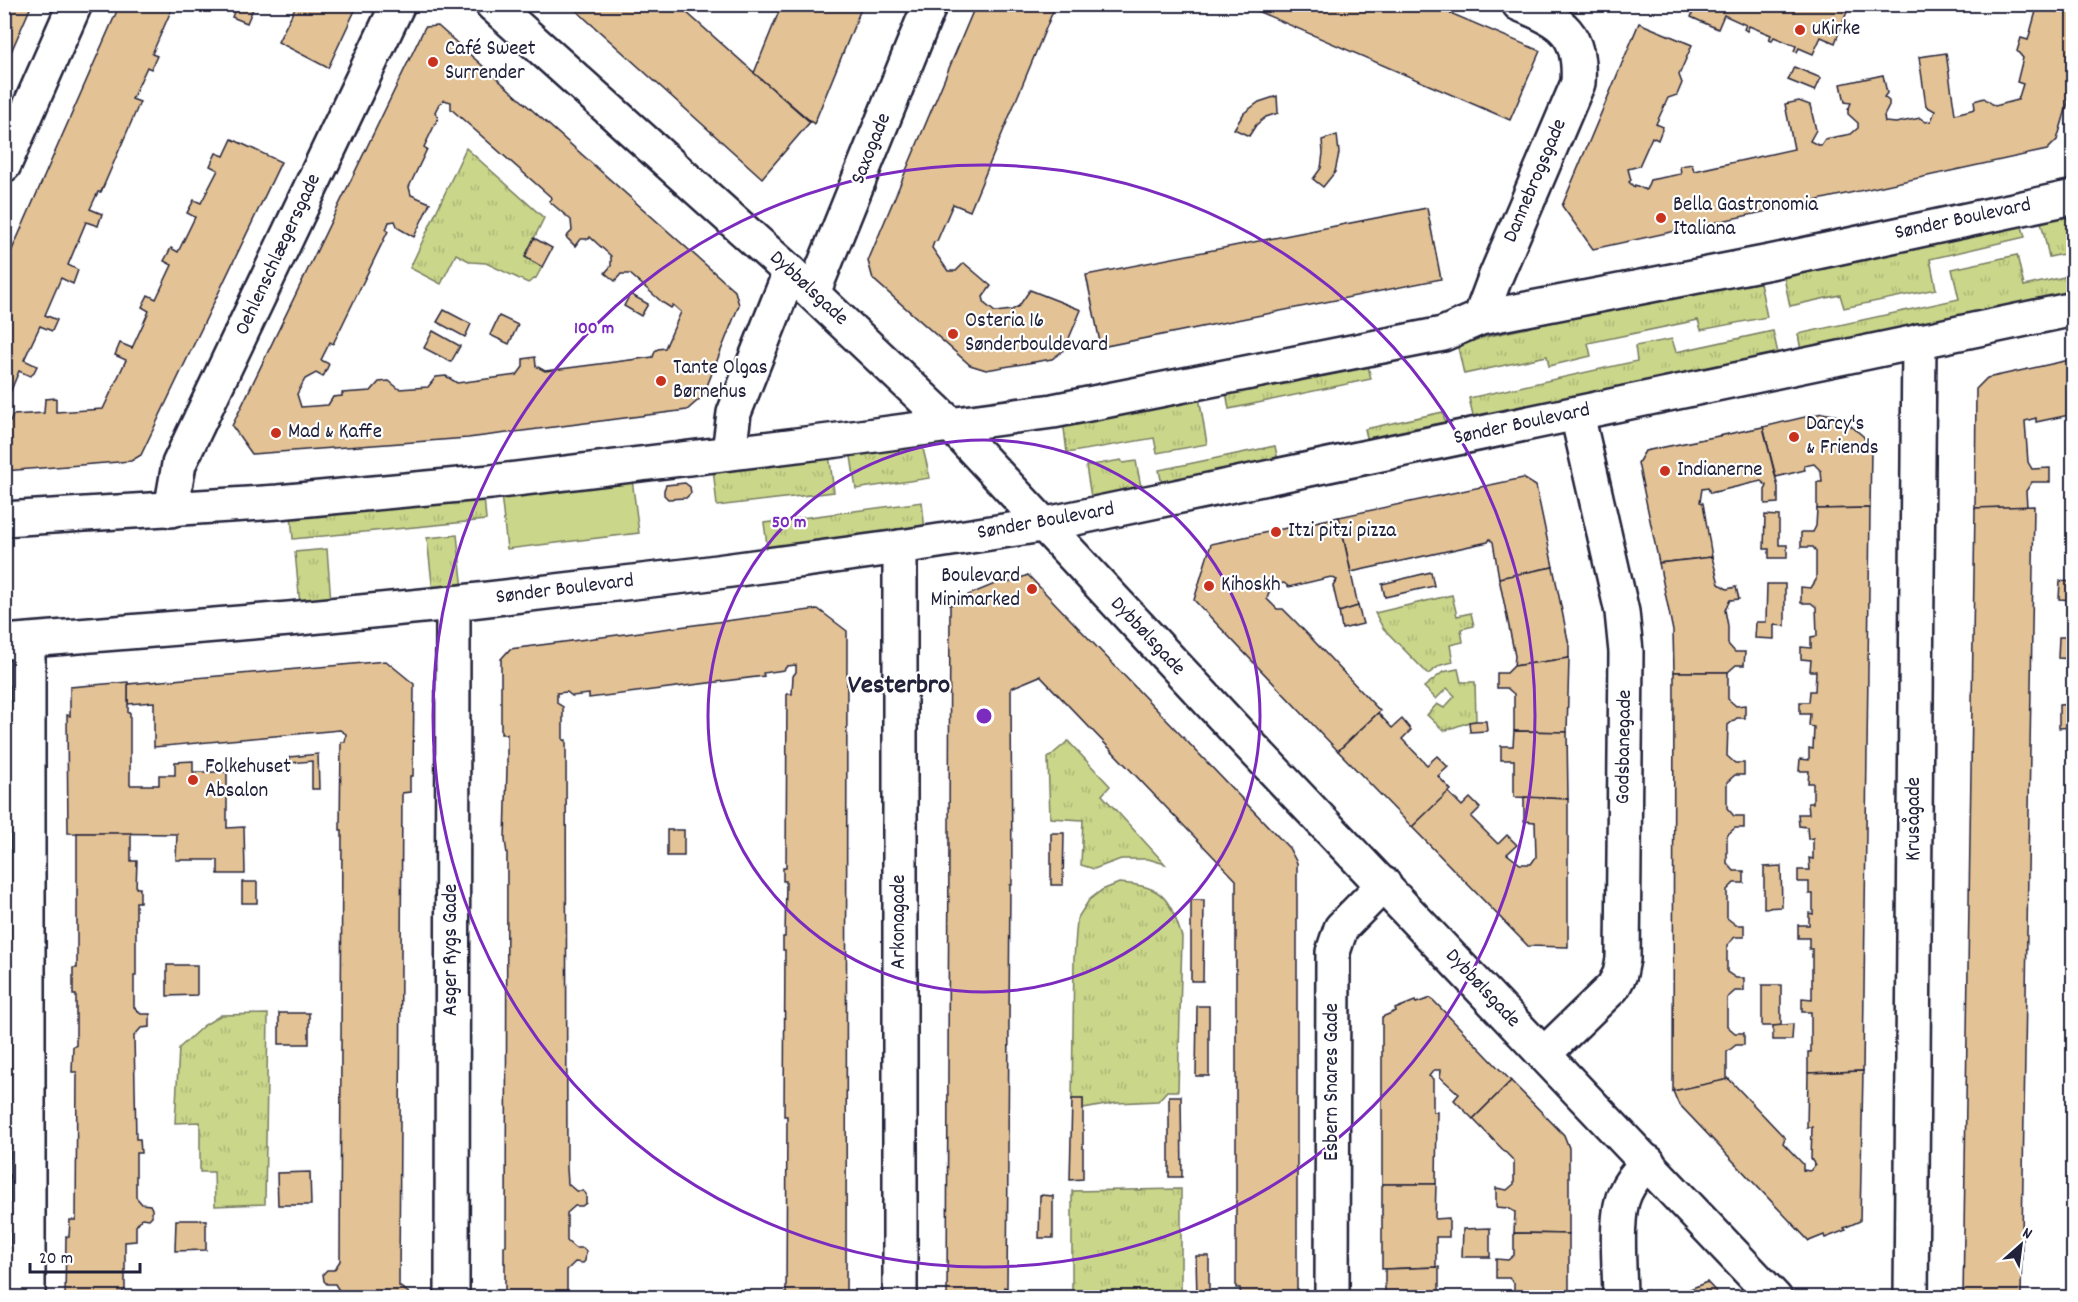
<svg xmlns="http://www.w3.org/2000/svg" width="2078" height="1302" font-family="Dekko,sans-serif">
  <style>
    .grass { fill: url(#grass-tufts); stroke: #767c62; stroke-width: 1.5 }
    .pitch { fill: #cad689; stroke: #767c62; stroke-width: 1.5 }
    .building { fill: #e3c295; stroke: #22223b; stroke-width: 1.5; fill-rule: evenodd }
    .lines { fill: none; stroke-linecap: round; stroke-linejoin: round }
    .street-casing { stroke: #22223b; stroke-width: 38 }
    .street { stroke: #fff; stroke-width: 33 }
    .ring { fill: none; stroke: #7b2cbf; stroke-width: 3 }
    .poi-dot { fill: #c8321e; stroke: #fff; stroke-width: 2 }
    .labels { text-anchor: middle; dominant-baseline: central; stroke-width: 4.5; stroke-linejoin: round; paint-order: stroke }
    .poi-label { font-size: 21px; fill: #22223b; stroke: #fff; text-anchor: start }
    .street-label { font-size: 21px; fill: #22223b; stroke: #fff }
    .district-label { font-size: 27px; font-weight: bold; fill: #22223b; stroke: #fff }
    .centre { fill: #7b2cbf; stroke: #fff; stroke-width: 3 }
    .ring-label { font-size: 18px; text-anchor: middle; font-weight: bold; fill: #7b2cbf; stroke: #fff; stroke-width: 4.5; stroke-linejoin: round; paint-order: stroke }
  </style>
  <defs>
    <pattern id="grass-tufts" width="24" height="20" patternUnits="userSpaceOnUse" patternTransform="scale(1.5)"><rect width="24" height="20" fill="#cad689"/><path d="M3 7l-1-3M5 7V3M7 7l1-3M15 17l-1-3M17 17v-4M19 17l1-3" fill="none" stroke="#adb777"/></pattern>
  </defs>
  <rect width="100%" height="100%" fill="#fff"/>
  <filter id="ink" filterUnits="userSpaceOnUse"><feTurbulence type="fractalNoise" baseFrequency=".0167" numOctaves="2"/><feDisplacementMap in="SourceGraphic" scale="12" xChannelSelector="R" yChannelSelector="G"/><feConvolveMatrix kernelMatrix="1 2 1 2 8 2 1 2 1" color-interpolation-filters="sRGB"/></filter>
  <g filter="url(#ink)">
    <g class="grass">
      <path d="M466,148L544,218L525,257L542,267L536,278L528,283L486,263L471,262L456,254L441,284L410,268Z"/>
      <path d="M2073,210V252L2049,257L2040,217Z"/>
      <path d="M2020,219L2025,237L1930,259L1936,289L1844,308L1840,295L1790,306L1783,273Z"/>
      <path d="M2017,255L2024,286L2073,275V295L1802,356L1798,334L1959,299L1952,269Z"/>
      <path d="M1759,278L1767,317L1701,330L1698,320L1588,343L1591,356L1549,366L1547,356L1464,374L1457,343Z"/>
      <path d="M1773,331L1779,358L1475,424L1469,398L1637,361L1635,346L1672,339L1676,352Z"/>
      <path d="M1367,361L1371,379L1229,409L1226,392Z"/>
      <path d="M1199,397L1207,444L1157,453L1154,438L1067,453L1063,420Z"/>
      <path d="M1443,412L1447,430L1369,446L1365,429Z"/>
      <path d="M921,440L930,478L856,489L850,450Z"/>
      <path d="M1275,446L1279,465L1163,489L1159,470Z"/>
      <path d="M829,454L834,492L717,506L713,468Z"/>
      <path d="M1121,460L1123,463L1136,461L1142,492L1092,503L1086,466Z"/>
      <path d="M484,496L486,520L293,539L291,515Z"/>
      <path d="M922,502L925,531L768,552L764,523Z"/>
      <path d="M457,535L463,589L433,592L427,538Z"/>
      <path d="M327,549L331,602L300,605L295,552Z"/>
      <path d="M1452,595L1457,616L1471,613L1474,626L1461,629L1463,642L1450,645L1453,662L1441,665L1428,674L1383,628L1375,613Z"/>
      <path d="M1458,669L1461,682H1475L1476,721L1469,722L1444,731L1427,715L1437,704L1444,708L1455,696L1447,688L1436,699L1424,687L1443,672Z"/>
      <path d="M1068,741L1110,786L1102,795L1165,864L1148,859H1121L1094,869L1081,865L1083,820L1050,818L1048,758Z"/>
      <path d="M1119,883C1163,886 1169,897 1182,937L1178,1091H1167L1158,1101L1117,1103L1083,1109V1099H1072L1074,959L1077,919L1089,900L1102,890Z"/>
      <path d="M268,1014L265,1204L215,1206L214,1172H200V1122L175,1123L179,1048L203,1026L221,1015Z"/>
      <path d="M1181,1189V1297H1072V1191Z"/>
    </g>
    <path class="pitch" d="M632,479L639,533L507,549L501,494Z"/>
    <g class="building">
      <path d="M4,4H32L4,68Z"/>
      <path d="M120,4H174L152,54L157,56L151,69L147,67L132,99L140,102L101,192H98L90,209L102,214L98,226L86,222L68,265L78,270L73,284L61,278L45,315L57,320L52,331L40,326L24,360L37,366L33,374L30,376L19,371L7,400H4V268Z"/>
      <path d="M204,4H221L218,11Z"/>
      <path d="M237,4H255L247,23L232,17Z"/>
      <path d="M297,4H358L328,68L278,42Z"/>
      <path d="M569,4H677L810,122L762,178Z"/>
      <path d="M782,4H863L814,124L754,73Z"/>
      <path d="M976,4H1056L970,211L953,204L937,241L934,242L932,248L948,271H956L964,263L991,286L983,297L985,304L995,312L1012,310L1019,306L1030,290L1081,310L1064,350L1052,359L986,370L970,365L873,279L868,261Z"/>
      <path d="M1241,4H1429L1540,51L1510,120Z"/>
      <path d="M1696,4H1850L1835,43L1821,37L1813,54L1799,48L1797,52L1794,51L1796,46L1774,37L1772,41L1769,40L1771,35L1749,26L1747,31L1744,29L1746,25L1724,15L1718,29L1702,22L1691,17Z"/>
      <path d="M2038,4H2074V82L2057,140L2047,150L1593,249L1562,206L1639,23L1692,45L1679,75L1682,83L1677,95L1668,98L1656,124L1663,127L1658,140L1652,137L1639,166L1628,169L1631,180L1629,182L1634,187L1635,185L1646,190L1650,180L1681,174L1680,166L1692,164L1694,171L1794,149L1785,104L1799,101L1810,105L1816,130L1810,141L1818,145H1821L1825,139L1851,134L1858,128V123L1848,114V110L1851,103L1845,102L1841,84L1883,75L1887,93L1884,97L1889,101V106L1884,116L1885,122L1896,123L1920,118L1926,122L1931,121L1935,111L1926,106L1919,57L1946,53L1955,114L1975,109L1974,101L1984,98L1995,106L2018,100L2023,84L2017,82L2023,58L2017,51L2021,38L2028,40Z"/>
      <path d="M438,26L735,291L739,305L703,396L687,410L468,438L252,454L232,426L425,27ZM444,100L451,102V109L552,198L549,201L571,220L572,231L566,237L575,246L580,239H589L590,237L611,256V266L605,273L615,281L621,274H630L663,303L671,308L673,305L681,312L665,348L658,349L655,351L653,357L545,371L536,366L535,357L523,359V367L517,375L457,383L446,376L436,377L428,387L399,389L389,381L379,382L371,391L342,393V396L333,397L328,405L301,407L297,394L305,379L316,373L323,377L329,364L321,360L330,342L333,344L388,231L386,230L389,222L395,221L398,228L414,237L430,203L411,195L409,187L427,149L424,147L438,118L435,112L439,104Z"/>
      <path d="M1794,67L1821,78L1815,91L1788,80Z"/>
      <path d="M1277,96L1278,113L1266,117L1256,125L1249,136L1234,129L1244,113L1259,102Z"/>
      <path d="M1337,135L1339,153L1335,172L1323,187L1313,179L1321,168L1323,153L1322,140Z"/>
      <path d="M232,139L281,162L141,455L131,461L4,471V419L10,422L13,415L44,413L45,399L56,398V412L103,409L126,360L115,355L120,343L132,348L149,311L142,307L148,295L156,299L172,265L164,261L171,248L178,252L195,217L187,213L194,200L201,203L218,170L210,166L216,153L224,156Z"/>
      <path d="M1427,208L1441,279L1101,347L1086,275Z"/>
      <path d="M534,238L552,248L542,267L525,257Z"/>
      <path d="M630,294L648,304L641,316L624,306Z"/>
      <path d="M444,310L471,324L465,337L437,322Z"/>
      <path d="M499,316L518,325L509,344L490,335Z"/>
      <path d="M433,331L460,346L451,362L424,348Z"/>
      <path d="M2074,359V414L2036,422V418L2025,421L2028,462L2032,469L2050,468V482H2032L2026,491L2027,507L1975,508L1976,389L1987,378Z"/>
      <path d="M1822,413L1839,416L1863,436L1871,450L1870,508L1817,509V482H1822L1821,471L1814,464L1804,466L1805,470L1776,477L1763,427Z"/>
      <path d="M1763,427L1778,487V503L1765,504V490L1767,486L1761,481L1710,493L1708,488L1702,489L1700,502L1703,503L1712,557L1659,563L1638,463L1645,451Z"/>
      <path d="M1523,478L1536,486L1553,567L1499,578L1493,542L1490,539L1488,542L1351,572L1339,517Z"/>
      <path d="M685,483L690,487L691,493L686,498L668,499L664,495V490L666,485Z"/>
      <path d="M2034,506L2021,1298H1963L1975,508Z"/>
      <path d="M1870,508L1863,1071L1808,1073V1052H1811V1012H1802V998L1812,999V949H1809V938H1798V925H1809V913L1813,914V894H1809V882H1798V870H1810L1809,858L1813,859V838L1808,839L1807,827L1799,826L1798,814H1809L1808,803H1813V783H1808L1809,771H1799L1800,759L1809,760V748L1813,749L1814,727L1809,726L1810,714H1800V702H1809L1810,691H1815L1816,671H1810L1811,660L1801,659V647L1811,648V637L1817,636L1816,607L1811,603H1801V587L1811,588L1816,580V551L1813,547H1801V532H1813L1816,526L1817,509Z"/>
      <path d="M1765,515L1779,516V545H1787V558H1769V549H1764Z"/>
      <path d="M1339,517L1358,606L1339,612L1333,586L1337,580L1331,577L1289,587L1284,583L1271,586L1267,599L1277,609H1283L1296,622L1380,711L1338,751L1194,600L1211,544Z"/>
      <path d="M1712,557L1719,584L1727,589L1736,587L1739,599L1730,600L1725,610L1728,626V644L1735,652H1745L1744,665H1736L1728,672H1674L1673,631L1659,563Z"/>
      <path d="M1553,567L1569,645V658L1514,666L1515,656L1499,578Z"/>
      <path d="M1431,572L1434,586L1385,597L1382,584Z"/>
      <path d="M1028,575L1289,848L1297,863V1298H1241L1240,1288H1236V880L1040,676L1011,688L1012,885H1010L1007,1288L1004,1287V1298H947L950,605L970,598L968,595L1007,579L1008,583Z"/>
      <path d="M2060,581L2074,582V600L2059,599Z"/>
      <path d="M1767,584H1785V626L1774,625V639L1755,638L1756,622H1766Z"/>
      <path d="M1358,606L1363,624L1342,629L1339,612Z"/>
      <path d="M818,609L847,631L846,1298H786L787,1116H784L785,950H783V937H785L786,881H783V868H786L787,694H792L793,676L796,672V665L787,666L784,670L763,673L764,676L589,698V694L572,696L567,692L557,693V703L563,707V740H566L567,1168L568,1184L576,1191H583L586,1194V1203L582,1206H575L567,1213V1241L575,1248H583L586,1251L585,1261L583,1263L575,1262L567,1270V1298H505V1263H504V1246H506L507,854L505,840L507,768V734H501V659L510,649Z"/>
      <path d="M2059,637H2074V659L2058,658Z"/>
      <path d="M1569,658L1567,732L1514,731V694L1507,688H1497V673H1507L1514,666Z"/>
      <path d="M386,661L414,684L413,776H410V792L402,793L399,1286L409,1293V1298H340V1292L335,1284H327L324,1281L323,1274L327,1270H334L340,1261L342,830H340L341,742H345L346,734L340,730L154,747V702L128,704V684Z"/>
      <path d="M1674,672H1728V699L1736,706L1745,705V718H1737L1728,725L1727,756L1735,763H1744V775H1735L1727,782V808L1734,816H1744V828H1735L1727,835V863L1734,871H1744V883H1734L1727,890V918L1736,925H1744V937H1735L1727,945V972L1736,978H1744V991H1735L1727,998V1026L1735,1033H1744V1045H1736L1727,1052V1080L1673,1091Z"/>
      <path d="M128,682V713H130V785H159V775H175V762L193,761V772H227V828L244,827L245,874H218V860H176L177,834L68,833L67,715L70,716V687Z"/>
      <path d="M2074,704V727L2059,728V705Z"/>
      <path d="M1378,713L1392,728L1402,719L1411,730L1402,739L1427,765L1437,756L1448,767L1438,776L1451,790L1412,827L1338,751Z"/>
      <path d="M1476,721H1486L1487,731L1470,732L1469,722Z"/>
      <path d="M1514,731L1567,732L1568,799L1514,797V760H1501V746H1513Z"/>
      <path d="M318,754L319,789H312V761L290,763V757Z"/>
      <path d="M1448,792L1462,806L1470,798L1480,808L1471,817L1498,844L1507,835L1517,845L1507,854L1520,864H1531L1536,857L1535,822L1524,821V797L1568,799V947L1528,946L1412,827Z"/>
      <rect x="667" y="830" width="17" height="26"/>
      <path d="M77,833H131V861H137L136,888H140V902H136V976H134V1007L141,1014H150V1027L141,1028L134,1036L136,1139H140L141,1153H136V1197L142,1204L150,1205L152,1209V1216L149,1219L142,1218L136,1226V1241L125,1242V1289L122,1293H118V1298H65L66,1236L69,1237L70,1220H76L77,1072H72L73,1046H76V995H73V968H77Z"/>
      <path d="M1051,833H1064L1063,885H1051Z"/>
      <path d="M1781,866L1782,907L1764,908V867Z"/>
      <rect x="242" y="882" width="15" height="21"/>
      <path d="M1191,900H1204L1203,981H1191Z"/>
      <path d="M167,965H197V995L167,996Z"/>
      <rect x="1762" y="985" width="19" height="41"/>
      <path d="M1431,998L1511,1081L1473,1119L1454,1100L1459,1094L1440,1077L1441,1070H1434L1429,1076L1433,1079V1112H1437L1436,1184H1382V1017L1396,1011L1395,1009L1415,1001L1416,1003Z"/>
      <path d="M1197,1006H1209V1076H1196Z"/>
      <rect x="279" y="1013" width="30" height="31"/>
      <path d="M1793,1024L1792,1040H1773V1026Z"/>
      <path d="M1863,1071L1860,1221L1844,1228L1846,1230L1825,1238L1824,1235L1809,1241L1678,1103L1673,1091L1729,1079L1785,1138L1783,1143L1803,1164V1170L1810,1171L1815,1165L1811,1159L1812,1127H1807L1808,1073Z"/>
      <path d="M1511,1081L1564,1135L1569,1148V1234L1514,1233L1515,1212L1508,1208L1496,1207V1188L1507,1190L1514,1184V1161L1473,1119Z"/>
      <path d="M1169,1096H1181L1182,1177H1169Z"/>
      <path d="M1072,1099H1083V1179L1070,1180Z"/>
      <path d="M310,1172L311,1205H278L277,1173Z"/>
      <path d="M1382,1184H1436L1435,1219L1449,1218V1237H1436V1267L1382,1269Z"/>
      <path d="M1040,1195L1053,1196V1238H1039Z"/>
      <path d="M176,1220H206V1250L175,1251Z"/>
      <path d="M1490,1228V1257H1462L1463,1229Z"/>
      <path d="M1514,1233L1569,1234V1298H1514V1283L1509,1278H1496V1259L1508,1260L1514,1255Z"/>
      <path d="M1196,1256H1209V1298H1197Z"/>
      <path d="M1439,1267V1298H1385V1269Z"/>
      <path d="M1707,1282L1722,1298H1671V1297Z"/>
    </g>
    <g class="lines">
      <g class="street-casing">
        <g id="street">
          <path d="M492,4L790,272L951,425L1243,738L1775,1298"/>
          <path d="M4,165L75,4"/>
          <path d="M813,293L930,4"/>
          <path d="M1480,318L1495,278L1578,83C1581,33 1563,22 1519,4"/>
          <path d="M729,452L734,413L790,272"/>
          <path d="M171,510L179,464L398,4"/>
          <path d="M4,519L278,502L491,482L838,440L1053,411L1443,334L1480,318L1770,262L2074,197"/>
          <path d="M900,547V1298"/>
          <path d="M28,641V1298"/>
          <path d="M4,642L289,619L453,603L702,574L900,547L1042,525L2074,309"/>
          <path d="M1544,1054L1613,987L1620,974L1623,959L1626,652L1622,612L1577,414"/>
          <path d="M452,1298L453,603"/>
          <path d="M1332,1298L1333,952L1341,928L1384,884"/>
          <path d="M1620,1298C1620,1271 1614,1215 1625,1193C1630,1181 1639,1171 1648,1162"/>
          <path d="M1911,1298L1919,341"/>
        </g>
      </g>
      <use href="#street" class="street"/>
    </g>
  </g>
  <g class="ring">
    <circle cx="984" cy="716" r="276"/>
    <circle cx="984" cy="716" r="551"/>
  </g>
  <g class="poi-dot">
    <circle cx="1800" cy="30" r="6"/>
    <circle cx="433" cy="62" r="6"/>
    <circle cx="1661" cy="218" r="6"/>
    <circle cx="953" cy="334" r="6"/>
    <circle cx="661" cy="381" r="6"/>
    <circle cx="276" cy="433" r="6"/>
    <circle cx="1794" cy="437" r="6"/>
    <circle cx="1665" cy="471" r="6"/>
    <circle cx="1276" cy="532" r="6"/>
    <circle cx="1209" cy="586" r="6"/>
    <circle cx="1032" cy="589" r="6"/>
    <circle cx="193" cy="780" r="6"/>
  </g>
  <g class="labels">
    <g class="poi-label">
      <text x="1812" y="30">uKirke</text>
      <text x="445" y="50">Café Sweet<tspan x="445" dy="24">Surrender</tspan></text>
      <text x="1673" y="206">Bella Gastronomia<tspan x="1673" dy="24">Italiana</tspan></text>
      <text x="965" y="322">Osteria 16<tspan x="965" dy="24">Sønderbouldevard</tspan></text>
      <text x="673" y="369">Tante Olgas<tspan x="673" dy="24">Børnehus</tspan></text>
      <text x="1806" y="425">Darcy's<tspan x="1806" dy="24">&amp; Friends</tspan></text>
      <text x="288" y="433">Mad &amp; Kaffe</text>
      <text x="1677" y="471">Indianerne</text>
      <text x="1288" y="532">Itzi pitzi pizza</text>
      <text x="1020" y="577" text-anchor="end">Boulevard<tspan x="1020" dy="24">Minimarked</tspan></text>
      <text x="1221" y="586">Kihoskh</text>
      <text x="205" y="768">Folkehuset<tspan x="205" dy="24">Absalon</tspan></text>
    </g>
    <g class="street-label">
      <text transform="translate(872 149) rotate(-68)">Saxogade</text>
      <text transform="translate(1536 181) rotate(-67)">Dannebrogsgade</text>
      <text transform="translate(1963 220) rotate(-12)">Sønder Boulevard</text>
      <text transform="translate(279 255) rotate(-65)">Oehlenschlægersgade</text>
      <text transform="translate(808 289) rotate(43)">Dybbølsgade</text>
      <text transform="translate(1522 425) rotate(-12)">Sønder Boulevard</text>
      <text transform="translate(1046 522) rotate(-10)">Sønder Boulevard</text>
      <text transform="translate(565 590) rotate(-7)">Sønder Boulevard</text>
      <text transform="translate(1147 637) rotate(47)">Dybbølsgade</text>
      <text transform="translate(1625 747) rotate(-89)">Godsbanegade</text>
      <text transform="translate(1915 819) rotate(-90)">Krusågade</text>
      <text transform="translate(900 922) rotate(-90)">Arkonagade</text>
      <text transform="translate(452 950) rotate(-90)">Asger Rygs Gade</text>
      <text transform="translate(1482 989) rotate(47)">Dybbølsgade</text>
      <text transform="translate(1333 1082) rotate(-90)">Esbern Snares Gade</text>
    </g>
    <g class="district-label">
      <text x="899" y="686">Vesterbro</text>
    </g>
  </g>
  <circle cx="984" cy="716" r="9" class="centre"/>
  <g class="ring-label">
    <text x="594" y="333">100 m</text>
    <text x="789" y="527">50 m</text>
  </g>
  <rect width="2078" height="1302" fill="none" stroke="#fff" stroke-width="24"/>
  <rect x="12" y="12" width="2054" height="1278" fill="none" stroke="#22223b" stroke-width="2" filter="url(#ink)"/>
  <g transform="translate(2021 1245) rotate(28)" stroke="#ffffff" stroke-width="4.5" paint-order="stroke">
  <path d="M0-4.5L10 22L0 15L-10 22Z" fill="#22223b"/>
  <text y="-9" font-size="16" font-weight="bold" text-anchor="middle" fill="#22223b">N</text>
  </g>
  <path d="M30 1263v9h110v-9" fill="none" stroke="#22223b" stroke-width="3"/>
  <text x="39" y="1263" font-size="18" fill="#22223b" stroke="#ffffff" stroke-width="4.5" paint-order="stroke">20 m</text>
</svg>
